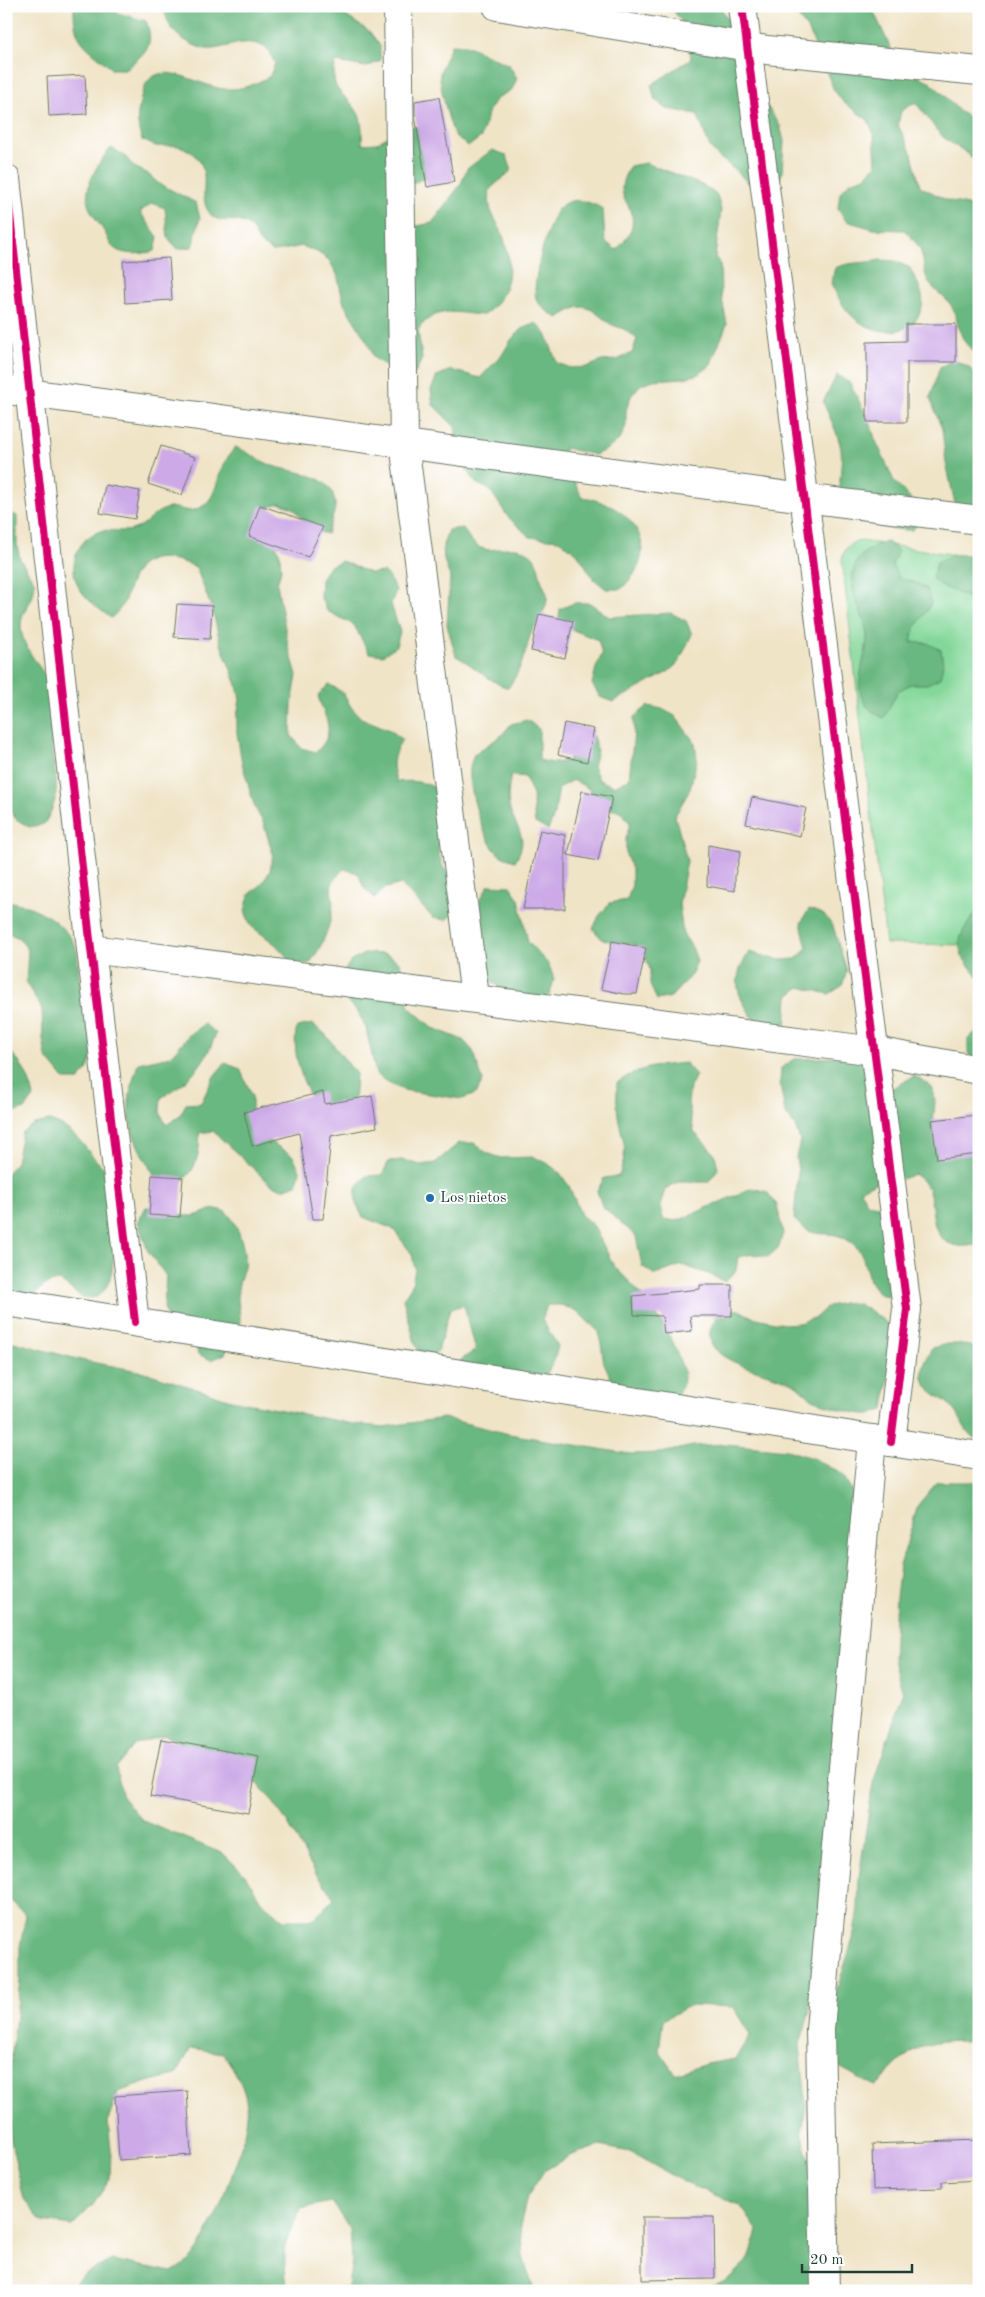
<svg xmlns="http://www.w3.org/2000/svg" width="985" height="2297" font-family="'Old Standard TT',serif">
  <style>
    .green { fill: #83d799; stroke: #518a66 }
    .forest { fill: #6ab881; stroke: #447a5a; fill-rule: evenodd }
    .building { fill: #cdaae7 }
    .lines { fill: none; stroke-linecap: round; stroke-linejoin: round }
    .minor-casing { stroke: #687767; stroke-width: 30 }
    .minor { stroke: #fff; stroke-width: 28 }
    .cycleway-casing { stroke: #fff; stroke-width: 11 }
    .cycleway { stroke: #d6006c; stroke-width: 8 }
    .poi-dot { fill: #1f6fb2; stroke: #fff; stroke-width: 2 }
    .labels { text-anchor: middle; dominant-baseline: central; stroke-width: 4; stroke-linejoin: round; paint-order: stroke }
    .poi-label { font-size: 15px; fill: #1f3d34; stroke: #fff; text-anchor: start }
  </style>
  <rect width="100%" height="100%" fill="#fff"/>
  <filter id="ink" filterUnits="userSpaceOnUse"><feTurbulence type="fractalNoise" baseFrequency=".02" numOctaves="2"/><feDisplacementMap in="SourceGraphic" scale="10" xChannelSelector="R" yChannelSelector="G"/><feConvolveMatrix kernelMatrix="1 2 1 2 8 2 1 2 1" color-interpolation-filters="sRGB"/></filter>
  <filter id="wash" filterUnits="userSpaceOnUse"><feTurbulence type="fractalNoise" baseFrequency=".0096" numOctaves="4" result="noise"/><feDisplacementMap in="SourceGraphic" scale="20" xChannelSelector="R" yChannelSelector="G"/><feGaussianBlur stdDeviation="1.12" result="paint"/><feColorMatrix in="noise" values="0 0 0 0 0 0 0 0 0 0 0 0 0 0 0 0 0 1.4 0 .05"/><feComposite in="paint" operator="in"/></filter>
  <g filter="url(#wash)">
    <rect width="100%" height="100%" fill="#f0e4c7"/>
    <path class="green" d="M861,541L979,558V945L886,944L842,559C845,548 848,543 861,541Z"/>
    <g class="forest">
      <path d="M74,6H111L118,13L146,21C156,47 144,53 126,69H111C87,44 73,46 74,6Z"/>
      <path d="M166,6H331L370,32L380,46V61L367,67L336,62C328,94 345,90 358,113C363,122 362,134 362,144L377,143L404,127H419L434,165L425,178L410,184L403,225L418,226L432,223L461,184L467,169L492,150L506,155L512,170L490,189C487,215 495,214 503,236C514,268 511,294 484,315C457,314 436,304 418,330L422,359L415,373L399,375L374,358L368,343L344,304L337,274L329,260L317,252L302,246L273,252C270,249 263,247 261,243C253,235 255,226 241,222C232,219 220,223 212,216C192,195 220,169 186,149C177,143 166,147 156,146C152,145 147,142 142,140C136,123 137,115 141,98C151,49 198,88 226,89C242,90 256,84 270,76L275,63C272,59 270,52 267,49C248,34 223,51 206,49C200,48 193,45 188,42C173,34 168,25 164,9Z"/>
      <path d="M670,6H720L726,17L763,100L780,126L784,141L782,173L777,187L763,195C750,187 742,175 730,166C720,157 714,156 708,143C704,134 702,124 697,114L667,109L655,100L651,85L691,59L687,29Z"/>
      <path d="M796,6H871L893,53L913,75L927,80L939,90L960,112L979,122V166C969,150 955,148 942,136C932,126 926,113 915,103L901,111L898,125L912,154L920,186L946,200L979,208V354C959,344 960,327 953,309C949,299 936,293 930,284C923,274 925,265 922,255C919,244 912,238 904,230L874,229L846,221L838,208L840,193L850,182L865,177L876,165L874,134L868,120L843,102L834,90L809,31L799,18Z"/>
      <path d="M451,45H466L509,65L517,78L512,90C485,102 490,112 481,137L469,146C465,143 459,141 456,137C450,130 439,83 440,74C442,64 448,54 451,45Z"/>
      <path d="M111,148L124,155L134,167L147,173L158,183L196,203L200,218L192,247L178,249L168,238L165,208L152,203L140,212L158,237L155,251C143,254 120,257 111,245C108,241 107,235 104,231C99,223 91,214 88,204C84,185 99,161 111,148Z"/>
      <path d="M646,163L704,186L717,195L721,210L715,257L720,263L721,294L727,324L710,366L699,374L684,378L653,380L640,385L631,396L626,410V426L620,439L609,448L595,455L565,448L561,456L575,468V483L582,497C632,505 666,548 621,589H606L594,579L577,553L559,540L530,537L508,517L490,490L476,483L459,458L455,427L433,405L431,390L437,376L451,370L480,378L502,355L511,340L521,329L536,323L546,334L557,363L571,368L587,367L602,361L617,360L632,353L637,339C633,336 628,332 624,329C619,327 613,326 609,323C587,306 585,300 558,318C550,313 540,308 536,298C531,284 549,216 560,207C573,195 590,202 603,209L605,241L616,250C628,239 637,226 630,209C628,204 624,200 623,195C620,184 625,175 630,166Z"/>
      <path d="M880,260L895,261L910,268C913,276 921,287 922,296C924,304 921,312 917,318C904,337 875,333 858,321C845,312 837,296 831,283L835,268C852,261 862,264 880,260Z"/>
      <path d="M954,360L969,367L979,381V513L956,508L946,463L942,429L930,398L940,367Z"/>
      <path d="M837,375L850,383L871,425L875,439L894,481L916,505L923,518L912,530C889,531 848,521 840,495C838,487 843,461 841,449C838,433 829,416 823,402Z"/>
      <path d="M235,447C249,452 259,461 273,466C294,473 333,473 335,503C336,512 329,525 327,534L313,530L293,508L279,503L265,509L273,540L280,554L281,570L277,584L288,645L297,675L292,704L291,735L301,748L316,752C338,731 325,720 318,696L329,684L343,693L351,707L361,718L390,730L402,739C393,756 390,763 397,782C415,780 426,782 441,791V820L438,852L443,867L453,879L457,909L447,920L433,918L401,884L386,888L375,898L364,888L358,873L344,869C322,890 336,890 332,912C329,930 321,948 310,963L296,966L275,944L251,926L245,911L249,895L261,885L270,871L273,854L263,822L255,808L242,763L237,733V716L240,700L237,685L220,642L213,612L196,567C172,557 143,549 131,582C124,600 126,605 111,618C99,609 85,599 78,586C68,565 77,540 98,532C109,528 121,533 132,530C148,526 153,510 170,508C181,506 186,515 199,508C216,501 216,480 223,466C226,459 231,453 235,447Z"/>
      <path d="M6,511L17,516V545L20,559L35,583C34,587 34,593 32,598C28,607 21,614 21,625C21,652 47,669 53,694C56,707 51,722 51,736C50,771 67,789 44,824L29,827L16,819L6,805Z"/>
      <path d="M463,528C485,569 502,536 529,553C536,557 539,568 540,576C541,582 545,588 547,594C549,611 534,622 530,636C525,655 520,672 508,688C488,681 475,666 456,656L447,625L450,577L444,560L443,545L448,530Z"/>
      <path d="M886,541L898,551L892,565L899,578L914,582L927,589L931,603C923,620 914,622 911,642L927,643L941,650L943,664L940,678L927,684H911L898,691L884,718C874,713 866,708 862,697C855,678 867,657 867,637C866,615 849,596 853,574C855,556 870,547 886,541Z"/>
      <path d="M954,555H979V602L943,587L932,578L937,562Z"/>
      <path d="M342,561L370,573L385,572L396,590L391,604L400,632L396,646L383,655L369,653L354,625L327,611L320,596L321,580L328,567Z"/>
      <path d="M574,603H590L609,617L671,613L686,621L692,634L679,662L668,672L613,702L600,697L592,684L596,668L602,654L598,640L558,624L560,609Z"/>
      <path d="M648,706L662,709L675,716L695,743L697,759L690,789L675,816L687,861L679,904L683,934L692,947L697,961L691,975L671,997L657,1000L650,985V970L645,954L634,944L603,940L593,929L599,916L610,903L627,900L632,885V870L626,855V839L630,823L621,812L607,808L586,787L573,780L559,788L554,816L548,830L535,823L532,792L525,777L511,775C509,785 507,795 509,806C515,831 531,835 515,861C510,859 504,858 500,855C484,844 468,789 470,769C470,764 473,759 474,754L501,736L511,724L527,720L539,729V760L553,763L568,761L580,730L593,736L597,751L593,766L599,780L614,786L629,779L634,733V717Z"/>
      <path d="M489,885L510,886L519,899L528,942L549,965L554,979L550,994L539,1005L512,997L488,979L473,974C473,939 468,915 489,885Z"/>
      <path d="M6,901C33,905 54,916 71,938C81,952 76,966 80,982C83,992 90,1001 92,1011C94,1024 95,1056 88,1068C86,1072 82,1076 79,1080H65L46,1057L43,1040L42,1009L26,983L28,950L19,938L6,932Z"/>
      <path d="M809,909L823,914L833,926L847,971L842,986L829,994L800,987L788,996L786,1026L764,1034C743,1002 725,988 749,952L780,960L796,959L807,948L801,923Z"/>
      <path d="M976,913L979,914V977C954,951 953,941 976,913Z"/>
      <path d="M366,953L386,954L399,962L405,976L404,991L409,1007L433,1028L463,1040L473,1051L483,1081L476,1094L462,1099L403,1090L388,1083L376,1074L366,1028L359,1014L349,1003L344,987L343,973L351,961Z"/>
      <path d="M204,1024L216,1033C206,1064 188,1082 161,1098L160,1112L166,1125L179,1117L186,1104L201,1103L214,1076L225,1063L240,1069L252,1096V1112L266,1139L293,1156L300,1170L297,1184L283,1189L270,1184L213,1131L199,1133C201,1150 196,1177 176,1183C172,1184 165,1182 160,1182C145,1163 129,1134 129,1109C128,1094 134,1077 138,1063L171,1056L191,1033Z"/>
      <path d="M312,1024L325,1034L356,1074L354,1104L347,1117L313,1103C302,1078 291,1055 297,1027Z"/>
      <path d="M979,1029V1064L968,1054V1039Z"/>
      <path d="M6,1048C21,1060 30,1079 34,1097L25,1109L6,1115Z"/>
      <path d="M858,1056L886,1092L914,1076C942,1087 934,1101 933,1127L969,1126L979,1122V1245C972,1245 965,1247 959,1246C924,1241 938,1204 926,1185C923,1181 918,1177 914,1174C893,1185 881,1176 860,1190L867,1203L883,1206L892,1297L879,1294C876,1289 872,1285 870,1281C864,1266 864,1250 849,1241C827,1226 816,1244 794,1219L798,1171L796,1157L800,1141L795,1126L785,1113L780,1083L781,1068L795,1059Z"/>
      <path d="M685,1063L696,1075L690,1087L688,1103L694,1132L715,1154L718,1169L708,1182H678L665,1189L661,1203L663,1219L677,1221L752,1188L767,1192L777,1205L783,1233L779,1247L768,1257L753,1254L738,1257L736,1271L725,1282L711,1275L682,1265L655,1275L642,1266L636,1236L602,1206L597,1191L604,1178L619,1176C630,1145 622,1143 618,1115C616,1104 617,1094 617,1083C640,1066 658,1066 685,1063Z"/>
      <path d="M49,1121C78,1129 83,1149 104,1168C108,1196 126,1277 99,1295C96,1298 89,1298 84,1299L59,1280L45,1285L12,1315L6,1317V1175L16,1162L22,1132L34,1124Z"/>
      <path d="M459,1143H474L487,1153L501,1158L534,1157L547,1163L560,1173L569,1186L581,1215L593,1225L614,1266L647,1300L673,1342L684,1372L682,1387L674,1398L611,1393L610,1376L604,1363L599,1332L577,1311L561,1305H547L542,1320L558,1346L554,1361L546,1375L453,1372L462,1359L476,1350L464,1305L450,1309L438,1351L425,1359L416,1346L403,1299L412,1285L415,1269L412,1254L393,1229L363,1217L356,1204V1188L366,1176L382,1175L389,1161L404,1160L420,1165L435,1163Z"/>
      <path d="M146,1207C162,1209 176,1216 191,1216C202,1216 211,1205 224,1211C237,1218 247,1252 244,1266C242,1275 238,1283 238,1292C237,1304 242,1315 239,1327C236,1337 230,1345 225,1354L211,1360L198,1354L194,1338L169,1323L164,1308L166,1276L148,1251L138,1222Z"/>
      <path d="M843,1303L858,1304L871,1311L888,1324L894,1338L884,1410C879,1411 874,1414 869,1414C857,1415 820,1405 810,1397C803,1392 798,1385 789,1381C759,1368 678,1359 723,1309L739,1310L752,1317L784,1324L799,1323L816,1317L828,1306Z"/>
      <path d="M6,1340L81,1360L144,1372L231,1400L353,1424L383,1427L444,1418L509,1434L630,1454L661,1453L693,1446L725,1444L787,1450L815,1459L843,1475L859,1504L809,2014L800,2044L806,2103L802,2133L811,2164L813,2280L808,2291H702L726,2281L749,2259L758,2231L740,2205L685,2183L630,2152L599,2146L569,2156L544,2171L527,2197L520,2226L523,2257L533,2287L532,2291H347L352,2261L350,2229L331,2202L302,2208C283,2241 282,2253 288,2291H67L84,2274L112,2260L172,2272C179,2267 189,2262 194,2255C214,2229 249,2141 247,2108C246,2087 234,2070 223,2053L191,2048L176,2075L147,2082L118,2092L108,2121L111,2150L110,2179L93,2205L72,2226L42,2222L24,2200L11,2141L9,2110V2078L20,1980V1947L26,1915L6,1896ZM165,1735L247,1774L268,1795L286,1820L316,1874L334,1898L313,1920H284L261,1901L245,1875L224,1854L143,1821L123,1798L116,1768L135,1744ZM691,2005L733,2007L750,2035L735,2059L706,2064L676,2074L659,2050L663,2020Z"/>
      <path d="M947,1344H962L979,1349V1440C964,1435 963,1419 953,1408C944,1398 926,1392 923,1378C921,1367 928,1357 932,1348Z"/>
      <path d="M937,1482H979V2041C925,2040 910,2045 876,2087L823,2058L825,2027L853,1939L858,1908L859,1877L873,1783L903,1693L893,1660L896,1597L900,1566L918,1505Z"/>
    </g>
    <g id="blocks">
      <g class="building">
        <path d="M85,75L87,114L49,116L47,77Z"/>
        <path d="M439,97L454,182L427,187L415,116V101Z"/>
        <path d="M169,258L172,300L125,303L123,261Z"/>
        <path d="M906,324H956V362H907V422H867V342L906,341Z"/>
        <path d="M161,446L195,457L182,495L148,484Z"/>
        <path d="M105,485L140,491L135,519L100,513Z"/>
        <path d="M260,505L323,527L308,557L249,536Z"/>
        <path d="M177,604L212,606L210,639L174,637Z"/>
        <path d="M539,614L573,621L565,658L531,651Z"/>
        <path d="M564,723L594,729L587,762L558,755Z"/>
        <path d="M582,791L612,797L598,861L568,855Z"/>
        <path d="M752,797L806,808L800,836L746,824Z"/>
        <path d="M540,830L565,835V909H523Z"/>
        <path d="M708,845L741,851L735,875V891L707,886Z"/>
        <path d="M612,941L646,948L637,994H624L601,989Z"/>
        <path d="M323,1092L325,1104L372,1096L377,1127L331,1136L323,1219H313L299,1133L252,1146L244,1112Z"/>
        <path d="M977,1115L979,1154L937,1159L932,1120Z"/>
        <path d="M152,1175L183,1177L180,1217L149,1215Z"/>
        <path d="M700,1285H732V1316H690L692,1331L664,1334L662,1316L634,1315L633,1296L700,1289Z"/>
        <path d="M161,1739L259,1757L248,1813L150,1796Z"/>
        <path d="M187,2091L191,2155L119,2160L115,2096Z"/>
        <path d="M979,2140V2180L942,2182V2188L873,2190L872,2144Z"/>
        <path d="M642,2217H714L715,2279L642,2280Z"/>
      </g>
    </g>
  </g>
  <g filter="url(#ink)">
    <use href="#blocks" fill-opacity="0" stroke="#687767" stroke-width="1"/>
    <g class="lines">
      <g class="minor-casing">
        <g id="minor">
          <path d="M398,6L404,443L475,997"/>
          <path d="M497,6L767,50L979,71"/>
          <path d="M742,6L907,1309L891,1442"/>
          <path d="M6,179L91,949L135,1322"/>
          <path d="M6,390L804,498L979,520"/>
          <path d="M91,949L875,1051L979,1070"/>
          <path d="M6,1302L979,1456"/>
          <path d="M825,2291L820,2029L872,1439"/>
        </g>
      </g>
      <use href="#minor" class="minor"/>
      <g class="cycleway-casing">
        <g id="cycleway">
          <path d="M742,6L907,1309L891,1442"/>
          <path d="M6,179L91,949L135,1322"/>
        </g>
      </g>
      <use href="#cycleway" class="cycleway"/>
    </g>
  </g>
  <circle class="poi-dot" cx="430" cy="1198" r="5"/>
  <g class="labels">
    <g class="poi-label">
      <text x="440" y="1198">Los nietos</text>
    </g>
  </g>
  <rect width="985" height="2297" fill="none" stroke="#fff" stroke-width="25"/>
  <path d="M802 2264v8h110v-8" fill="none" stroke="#1f3d34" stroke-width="2.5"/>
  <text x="810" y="2264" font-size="15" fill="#1f3d34" stroke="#ffffff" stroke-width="4" paint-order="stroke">20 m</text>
</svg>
